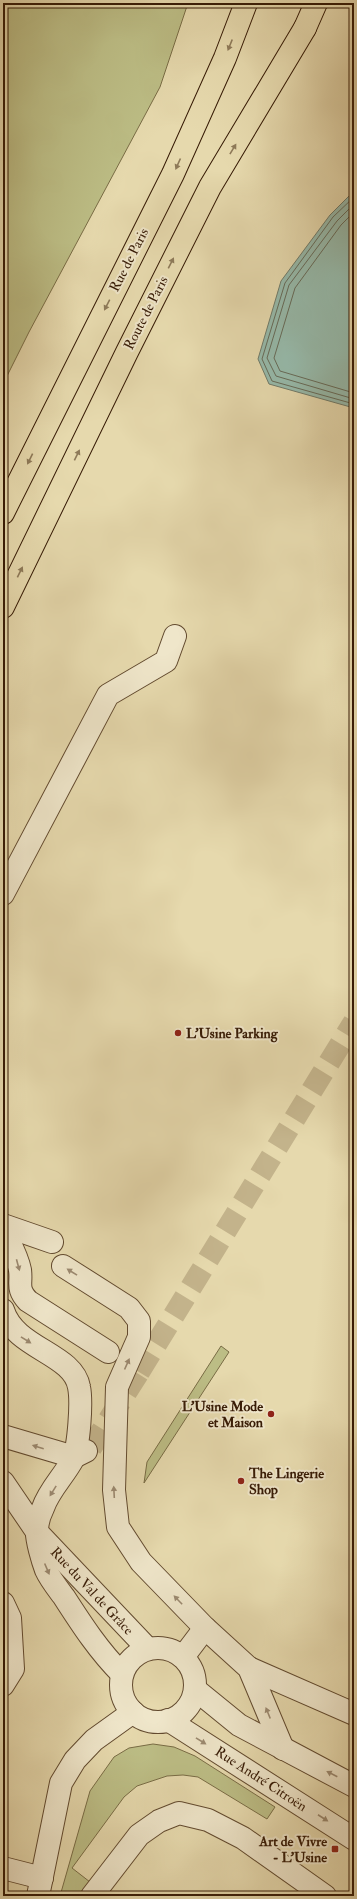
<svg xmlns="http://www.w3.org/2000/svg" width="357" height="1899" font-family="'IM FELL Double Pica',serif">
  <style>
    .green { fill: #bcbd85; stroke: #796c45 }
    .water { fill: #96baab; stroke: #707a69 }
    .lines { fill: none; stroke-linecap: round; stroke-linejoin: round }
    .shore { stroke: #666a58; stroke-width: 1 }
    .minor-tunnel { stroke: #c3b38b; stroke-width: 22; stroke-dasharray: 22 11; stroke-linecap: butt }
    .minor-casing { stroke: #624a2f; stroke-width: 24 }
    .major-casing { stroke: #361a05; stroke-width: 24 }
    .highway-casing { stroke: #361a05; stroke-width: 24 }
    .minor { stroke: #efe6ca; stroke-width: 22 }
    .major { stroke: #e6d9ad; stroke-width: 22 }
    .highway { stroke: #e6d9ad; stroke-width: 22 }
    .oneway { fill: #8e7a59 }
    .oneway2 { fill: #9c8a71 }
    .poi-dot { fill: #8f2418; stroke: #efe6ca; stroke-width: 1.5 }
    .labels { text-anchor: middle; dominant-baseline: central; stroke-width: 4; stroke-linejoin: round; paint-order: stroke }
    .street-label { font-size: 14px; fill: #361a05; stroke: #efe6ca }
    .poi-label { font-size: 14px; font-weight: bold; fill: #361a05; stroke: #efe6ca; text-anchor: start }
  </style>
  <rect width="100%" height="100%" fill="#e6d9ad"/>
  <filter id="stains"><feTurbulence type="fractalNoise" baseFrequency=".005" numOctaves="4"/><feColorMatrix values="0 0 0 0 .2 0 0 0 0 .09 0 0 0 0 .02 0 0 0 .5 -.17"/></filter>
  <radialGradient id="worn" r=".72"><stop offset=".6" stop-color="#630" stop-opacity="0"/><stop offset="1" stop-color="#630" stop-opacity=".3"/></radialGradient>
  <g class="green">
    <path d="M3,3H188L160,87L29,332L3,384Z"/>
    <path d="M221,1346L229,1352L144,1483L147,1462Z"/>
    <path d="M153,1744L174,1747L195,1756L275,1807L267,1819L198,1777L183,1775L167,1776L137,1786L124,1797L72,1868L90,1882L79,1896H60L90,1791L114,1757L129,1748Z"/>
  </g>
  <path class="water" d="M354,191V408L269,384L258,359L281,281L330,215Z"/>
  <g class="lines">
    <g class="shore">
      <path d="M354,197L333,217L285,283L262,359L272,381L354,404"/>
      <path d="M354,204L337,221L289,285L267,358L276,376L354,399"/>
      <path d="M354,212L341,225L295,288L274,358L280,371L354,393"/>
    </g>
    <g class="minor-tunnel">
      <path d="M139,1372L354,1022"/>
      <path d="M91,1448L139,1372L127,1365"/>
    </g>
    <g class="minor-casing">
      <g id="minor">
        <path d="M3,894L108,695L166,661L175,636"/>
        <path d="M3,1225L52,1242"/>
        <path d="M3,1229C9,1242 17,1255 20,1270C22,1284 16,1288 28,1301L108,1352"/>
        <path d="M63,1266L129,1308L139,1321V1337L117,1387L114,1490L118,1527L141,1562L205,1628L249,1668L283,1749"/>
        <path d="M3,1310C15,1349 73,1353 79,1387C82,1402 79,1446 73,1459C64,1476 49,1490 43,1508C40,1514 37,1524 37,1531C36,1539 43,1562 46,1570C50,1579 58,1589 64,1597C82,1625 99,1651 122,1674"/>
        <path d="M3,1436L74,1457L86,1451"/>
        <path d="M3,1482L37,1532L148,1649"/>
        <path d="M3,1603L10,1618L13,1669L3,1685"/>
        <circle cx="158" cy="1685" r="37"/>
        <path d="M183,1657L205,1628"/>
        <path d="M249,1668L354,1714"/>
        <path d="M196,1690L239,1725L354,1786"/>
        <path d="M168,1720L354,1839"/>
        <path d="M3,1868L42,1878"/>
        <path d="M38,1896L61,1783L75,1760L94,1740L133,1712"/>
        <path d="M92,1896L139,1835L159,1821L179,1813L208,1820L243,1838L325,1896"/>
      </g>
    </g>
    <g class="major-casing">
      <g id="major">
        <path d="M3,513L173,174L225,58L246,3"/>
        <path d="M3,607L127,352L210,187L305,28"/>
      </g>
    </g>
    <g class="highway-casing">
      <path id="highway" d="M305,28L316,3"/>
    </g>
    <use href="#minor" class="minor"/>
    <use href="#major" class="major"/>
    <use href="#highway" class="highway"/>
  </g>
  <defs><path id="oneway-solid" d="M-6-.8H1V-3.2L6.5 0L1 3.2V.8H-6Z"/></defs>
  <g class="oneway">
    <use href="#oneway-solid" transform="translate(230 45) rotate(112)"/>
    <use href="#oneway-solid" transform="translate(233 149) rotate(-59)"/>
    <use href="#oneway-solid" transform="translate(178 164) rotate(114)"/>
    <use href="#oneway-solid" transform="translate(171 263) rotate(-63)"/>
    <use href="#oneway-solid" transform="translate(107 305) rotate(117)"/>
    <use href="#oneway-solid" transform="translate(77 455) rotate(-64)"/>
    <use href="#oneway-solid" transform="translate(30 459) rotate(116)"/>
    <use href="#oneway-solid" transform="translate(20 572) rotate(-64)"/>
  </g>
  <g class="oneway2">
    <use href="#oneway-solid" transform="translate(18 1265) rotate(75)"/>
    <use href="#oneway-solid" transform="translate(72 1272) rotate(-148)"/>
    <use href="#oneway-solid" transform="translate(26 1340) rotate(32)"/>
    <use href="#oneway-solid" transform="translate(127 1364) rotate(-66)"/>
    <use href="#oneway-solid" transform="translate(38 1447) rotate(-163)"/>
    <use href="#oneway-solid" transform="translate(53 1491) rotate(122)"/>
    <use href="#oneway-solid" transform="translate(114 1492) rotate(-93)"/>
    <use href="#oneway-solid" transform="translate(47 1569) rotate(67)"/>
    <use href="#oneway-solid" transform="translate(178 1600) rotate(-134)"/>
    <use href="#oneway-solid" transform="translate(268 1713) rotate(-112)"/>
    <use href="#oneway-solid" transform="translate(201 1741) rotate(32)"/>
    <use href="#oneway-solid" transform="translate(332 1774) rotate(-153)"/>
    <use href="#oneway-solid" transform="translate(323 1818) rotate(33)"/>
  </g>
  <g class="poi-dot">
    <circle cx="178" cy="1033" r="4"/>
    <circle cx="271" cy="1414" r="4"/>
    <circle cx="241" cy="1481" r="4"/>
    <rect x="331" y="1845" width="8" height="8" rx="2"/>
  </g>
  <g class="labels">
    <g class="street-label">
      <text transform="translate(129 260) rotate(-63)">Rue de Paris</text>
      <text transform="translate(146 313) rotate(-63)">Route de Paris</text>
      <text transform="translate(92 1591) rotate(47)">Rue du Val de Grâce</text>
      <text transform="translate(261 1779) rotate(33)">Rue André Citroën</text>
    </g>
    <g class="poi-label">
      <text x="186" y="1033">L'Usine Parking</text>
      <text x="263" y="1406" text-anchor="end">L'Usine Mode<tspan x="263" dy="16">et Maison</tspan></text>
      <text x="249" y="1473">The Lingerie<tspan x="249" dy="16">Shop</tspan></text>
      <text x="327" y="1841" text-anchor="end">Art de Vivre<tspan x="327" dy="16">- L'Usine</tspan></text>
    </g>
  </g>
  <rect width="357" height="1899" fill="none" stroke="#e6d9ad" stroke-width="16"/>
  <rect x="4" y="4" width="349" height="1891" fill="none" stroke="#361a05" stroke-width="2"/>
  <rect x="8" y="8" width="341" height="1883" fill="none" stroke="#361a05"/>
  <rect width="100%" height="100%" filter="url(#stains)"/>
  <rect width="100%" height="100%" fill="url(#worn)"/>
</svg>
